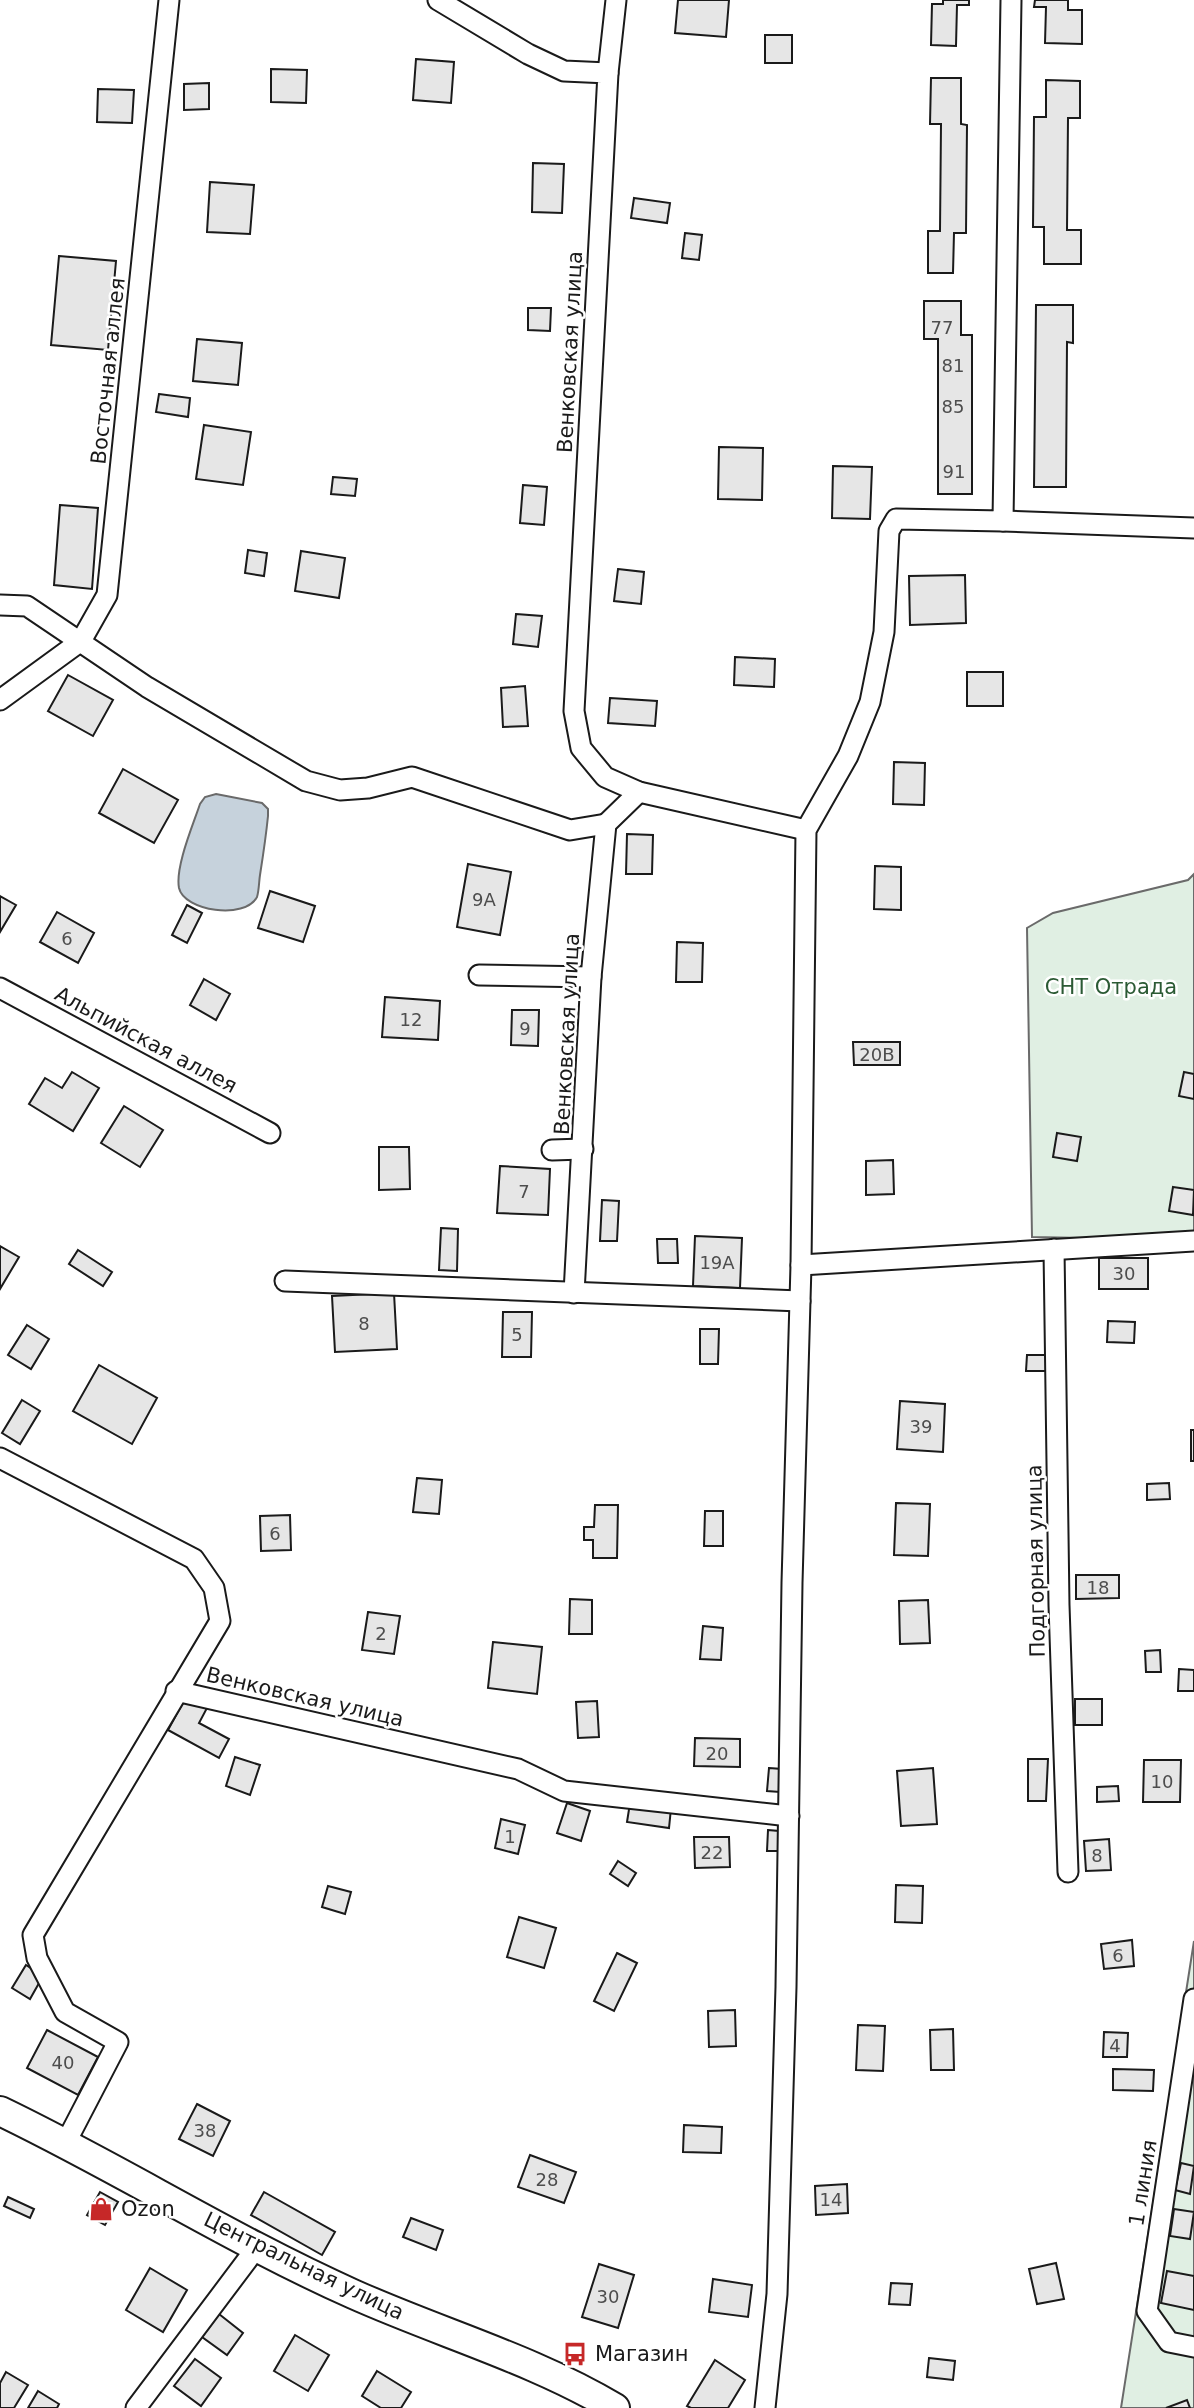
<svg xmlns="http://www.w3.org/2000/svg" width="1194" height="2408" font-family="'DejaVu Sans',sans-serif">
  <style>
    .green { fill: #e0efe3; stroke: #6a6a6a; stroke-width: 2 }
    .water { fill: #c6d2dc; stroke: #6a6a6a; stroke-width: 2 }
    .building { fill: #e6e6e6; stroke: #1a1a1a; stroke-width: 2 }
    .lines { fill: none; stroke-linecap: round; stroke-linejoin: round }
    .minor-casing { stroke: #1a1a1a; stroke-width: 23 }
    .secondary-casing { stroke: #1a1a1a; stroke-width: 32 }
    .minor { stroke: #fff; stroke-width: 19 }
    .secondary { stroke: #fff; stroke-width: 28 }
    .labels { text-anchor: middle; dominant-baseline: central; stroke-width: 5; stroke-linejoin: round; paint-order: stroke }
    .number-label { font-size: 18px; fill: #4d4d4d }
    .street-label { font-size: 21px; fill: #1a1a1a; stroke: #fff }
    .park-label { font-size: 21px; fill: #2b5a34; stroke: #fff }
    .poi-label { font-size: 21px; fill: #1a1a1a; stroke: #fff; text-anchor: start }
  </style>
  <rect width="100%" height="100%" fill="#fff"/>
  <g class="green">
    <path d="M1194,874V1240L1032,1237L1027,928L1053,913L1188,880Z"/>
    <path d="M1194,1941V2408H1121Z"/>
  </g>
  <path class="water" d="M216,794L262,803L268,809V816C266,836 263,856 260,875C259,881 259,891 257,897C245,920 184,911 179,888C175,867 193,825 200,804L205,797Z"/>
  <g class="building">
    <path d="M678,0H729L726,37L675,33Z"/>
    <path d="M943,0H969V5H957L956,46L931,45L932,4H943Z"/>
    <path d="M1035,0H1068V10H1082V44L1045,43L1046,7H1034Z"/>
    <rect x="765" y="35" width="27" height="28"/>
    <path d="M416,59L454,62L451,103L413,100Z"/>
    <path d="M271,69L307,70L306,103L271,102Z"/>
    <path d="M931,78H961V124L967,125L966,233H954L953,273H928V231H940L941,124H930Z"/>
    <path d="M1046,80L1080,81V118H1068L1067,230H1081V264H1044V227H1033L1034,117H1046Z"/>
    <path d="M209,83V109L184,110V84Z"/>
    <path d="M98,89L134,90L132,123L97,122Z"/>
    <path d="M533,163L564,164L562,213L532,212Z"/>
    <path d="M210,182L254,185L250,234L207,232Z"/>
    <path d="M634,198L670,203L667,223L631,218Z"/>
    <path d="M685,233L702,235L699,260L682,258Z"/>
    <path d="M59,256L116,261L108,350L51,345Z"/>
    <path d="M924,301H961V335H972V494H938V339H924Z"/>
    <path d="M1036,305H1073V343L1067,342L1066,487H1034Z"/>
    <path d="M528,308H551L550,331L528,330Z"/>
    <path d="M197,339L242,343L238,385L193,381Z"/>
    <path d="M159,394L190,398L188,417L156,412Z"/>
    <path d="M204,425L251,432L243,485L196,479Z"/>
    <path d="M719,447L763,448L762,500L718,499Z"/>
    <path d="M833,466L872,467L870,519L832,518Z"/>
    <path d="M333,477L357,479L355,496L331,494Z"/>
    <path d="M523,485L547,487L544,525L520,523Z"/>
    <path d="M60,505L98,508L92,589L54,585Z"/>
    <path d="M248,550L267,553L264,576L245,573Z"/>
    <path d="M301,551L345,558L339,598L295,591Z"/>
    <path d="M618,569L644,572L641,604L614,601Z"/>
    <path d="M965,575L966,623L910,625L909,576Z"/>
    <path d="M516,614L542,616L538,647L513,644Z"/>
    <path d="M735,657L775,659L774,687L734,685Z"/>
    <rect x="967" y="672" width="36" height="34"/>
    <path d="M68,675L113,700L93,736L48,711Z"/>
    <path d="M525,686L528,726L503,727L501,688Z"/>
    <path d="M610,698L657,701L655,726L608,723Z"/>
    <path d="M894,762L925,763L924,805L893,804Z"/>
    <path d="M123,769L178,800L154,843L99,813Z"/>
    <path d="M627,834L653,835L652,874H626Z"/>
    <path d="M468,864L511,872L500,935L457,927Z"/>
    <path d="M875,866L901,867V910L874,909Z"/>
    <path d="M270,891L315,906L303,942L258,928Z"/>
    <path d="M0,896L16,905L0,932Z"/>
    <path d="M187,905L202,913L187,943L172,935Z"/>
    <path d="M57,912L94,933L78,963L40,942Z"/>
    <path d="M677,942L703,943L702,982H676Z"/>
    <path d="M204,979L230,994L216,1020L190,1005Z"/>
    <path d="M385,997L440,1001L438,1040L382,1037Z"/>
    <path d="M512,1010H539L538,1046L511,1045Z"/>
    <path d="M853,1042H900V1065H854Z"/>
    <path d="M72,1072L99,1088L73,1131L29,1104L45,1078L62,1088Z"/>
    <path d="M1184,1072L1194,1074V1099L1179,1096Z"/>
    <path d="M124,1106L163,1130L140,1167L101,1143Z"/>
    <path d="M1057,1133L1081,1137L1077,1161L1053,1157Z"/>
    <path d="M379,1147H409L410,1189L379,1190Z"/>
    <path d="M893,1160L894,1194L866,1195V1161Z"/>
    <path d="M500,1166L550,1169L548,1215L497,1213Z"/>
    <path d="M1173,1187L1194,1190L1193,1215L1169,1211Z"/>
    <path d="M602,1200L619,1201L617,1241H600Z"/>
    <path d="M441,1228L458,1229L457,1271L439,1270Z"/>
    <path d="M695,1236L742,1238L740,1288L693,1286Z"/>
    <path d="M657,1239H677L678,1263H658Z"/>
    <path d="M0,1246L19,1257L0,1289Z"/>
    <path d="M78,1250L112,1272L103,1286L69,1264Z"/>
    <rect x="1099" y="1258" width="49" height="31"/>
    <path d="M394,1293L397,1349L335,1352L332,1296Z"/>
    <path d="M503,1312H532L531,1357H502Z"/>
    <path d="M1108,1321L1135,1322L1134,1343L1107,1342Z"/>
    <path d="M27,1325L49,1339L31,1369L8,1355Z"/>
    <path d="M700,1329H719L718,1364H700Z"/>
    <path d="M1027,1355H1046V1371H1026Z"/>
    <path d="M99,1365L157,1398L132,1444L73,1411Z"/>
    <path d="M22,1400L40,1411L20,1444L2,1433Z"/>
    <path d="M900,1401L945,1404L943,1452L897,1449Z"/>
    <rect x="1191" y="1430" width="3" height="31"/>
    <path d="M417,1478L442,1480L439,1514L413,1512Z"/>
    <path d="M1169,1483L1170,1499L1147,1500V1484Z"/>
    <path d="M896,1503L930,1504L928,1556L894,1555Z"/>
    <path d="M595,1505H618L617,1558H593V1540H584V1527H594Z"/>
    <path d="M705,1511H723V1546H704Z"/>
    <path d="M290,1515L291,1550L261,1551L260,1516Z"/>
    <path d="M1076,1575H1119V1598L1076,1599Z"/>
    <path d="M570,1599L592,1600V1634H569Z"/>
    <path d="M928,1600L930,1643L900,1644L899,1601Z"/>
    <path d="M368,1612L400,1616L394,1654L362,1650Z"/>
    <path d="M703,1626L723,1628L721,1660L700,1659Z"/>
    <path d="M493,1642L542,1647L537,1694L488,1688Z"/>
    <path d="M1160,1650L1161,1672H1146L1145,1651Z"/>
    <path d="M1179,1669L1194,1670V1691H1178Z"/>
    <path d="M186,1697L207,1708L199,1723L229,1739L219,1758L168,1730Z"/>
    <rect x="1075" y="1699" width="27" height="26"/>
    <path d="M597,1701L599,1737L578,1738L576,1702Z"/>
    <path d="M695,1738L740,1739V1767L694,1766Z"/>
    <path d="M235,1757L260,1765L250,1795L226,1786Z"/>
    <path d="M1028,1759H1048L1046,1801H1028Z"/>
    <path d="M1144,1760H1181L1180,1802H1143Z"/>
    <path d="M769,1768L782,1769L780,1792L767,1791Z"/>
    <path d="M933,1768L937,1824L901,1826L897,1771Z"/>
    <path d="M1118,1786L1119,1801L1097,1802V1787Z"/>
    <path d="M567,1803L590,1811L581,1841L557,1833Z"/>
    <path d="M630,1803L671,1808L669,1828L627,1822Z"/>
    <path d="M501,1819L525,1825L518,1854L495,1848Z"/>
    <path d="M768,1830L779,1831L778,1851H767Z"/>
    <path d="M694,1837H729L730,1867L695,1868Z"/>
    <path d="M1109,1839L1111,1870L1086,1871L1084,1841Z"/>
    <path d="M618,1861L636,1873L628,1886L610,1874Z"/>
    <path d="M896,1885L923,1886L922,1923L895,1922Z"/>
    <path d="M328,1886L351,1892L345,1914L322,1907Z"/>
    <path d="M519,1917L556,1928L544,1968L507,1957Z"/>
    <path d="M1132,1940L1134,1966L1104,1969L1101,1944Z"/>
    <path d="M617,1953L637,1963L614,2011L594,2001Z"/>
    <path d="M26,1965L43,1976L30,1999L12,1988Z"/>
    <path d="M735,2010L736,2046L709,2047L708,2011Z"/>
    <path d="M858,2025L885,2026L883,2071L856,2070Z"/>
    <path d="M953,2029L954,2070H931L930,2030Z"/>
    <path d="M47,2030L98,2057L78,2095L27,2068Z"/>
    <path d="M1104,2032L1128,2033L1127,2057H1103Z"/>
    <path d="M1113,2069L1154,2070L1153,2091L1113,2090Z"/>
    <path d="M197,2104L230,2121L213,2156L179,2139Z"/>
    <path d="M684,2125L722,2127L721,2153L683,2152Z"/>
    <path d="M530,2155L576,2172L564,2203L518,2187Z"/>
    <path d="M1181,2163L1194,2166L1190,2194L1175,2190Z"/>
    <path d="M847,2184L848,2213L816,2215L815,2186Z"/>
    <path d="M100,2192L118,2202L105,2225L87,2215Z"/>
    <path d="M264,2192L335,2232L322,2255L251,2215Z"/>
    <path d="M8,2197L34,2209L30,2218L4,2206Z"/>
    <path d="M1174,2209L1194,2212L1190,2239L1170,2236Z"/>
    <path d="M411,2218L443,2230L436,2250L403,2237Z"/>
    <path d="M1056,2263L1064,2299L1037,2304L1029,2269Z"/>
    <path d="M599,2264L634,2275L618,2328L582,2317Z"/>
    <path d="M150,2268L187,2290L163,2332L126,2310Z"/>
    <path d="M1167,2271L1194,2276V2310L1161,2303Z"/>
    <path d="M713,2279L752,2285L748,2317L709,2312Z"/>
    <path d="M891,2283L912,2284L910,2305L889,2304Z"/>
    <path d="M219,2314L243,2333L227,2355L202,2337Z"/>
    <path d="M295,2335L329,2355L308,2391L274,2371Z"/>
    <path d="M929,2358L955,2361L953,2380L927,2377Z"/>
    <path d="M195,2359L221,2378L201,2406L174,2386Z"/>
    <path d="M715,2360L745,2380L728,2408H691L687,2406Z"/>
    <path d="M377,2371L411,2392L401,2408H381L362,2396Z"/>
    <path d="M6,2372L28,2385L14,2408H0V2383Z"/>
    <path d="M38,2391L59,2404L57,2408H28Z"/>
    <path d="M1187,2400L1190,2408H1166Z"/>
  </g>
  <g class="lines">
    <g class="minor-casing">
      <g id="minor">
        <path d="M438,0L528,54L564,71L608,73L574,711L581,748L605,777L639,792L806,830"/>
        <path d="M608,73L616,0"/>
        <path d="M1003,521L1194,528"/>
        <path d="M0,605L27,606L147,687L306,781L340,790L368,788L412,777L570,830L606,824"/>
        <path d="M0,700L81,641L107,595L169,0"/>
        <path d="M479,975L591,977"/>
        <path d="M0,988L270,1133"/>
        <path d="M552,1150L583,1149"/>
        <path d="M1054,1249L1059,1605L1068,1872"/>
        <path d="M801,1265L1194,1241"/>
        <path d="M285,1281L800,1301"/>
        <path d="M574,1293L591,977L606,824L639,792"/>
        <path d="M0,1458L194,1559L214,1588L220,1621L33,1935L37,1958L65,2012L118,2042L65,2144"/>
        <path d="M176,1691L518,1769L564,1791L789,1816"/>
        <path d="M1194,1999L1147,2311L1169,2342L1194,2347"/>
        <path d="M136,2408L257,2247"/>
        <path d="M765,2408L777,2294L786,1987L792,1583L801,1265L806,830L848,756L870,702L884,632L889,531L896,519L1003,521L1011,0"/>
      </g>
    </g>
    <g class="secondary-casing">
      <path id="secondary" d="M0,2111C119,2168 232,2240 353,2294C440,2333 533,2359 615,2408"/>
    </g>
    <use href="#minor" class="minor"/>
    <use href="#secondary" class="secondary"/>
  </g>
  <defs>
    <g id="shop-bare" transform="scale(1.89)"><path d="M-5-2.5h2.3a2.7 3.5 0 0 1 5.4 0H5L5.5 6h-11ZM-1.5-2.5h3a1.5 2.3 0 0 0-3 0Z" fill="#c62828" stroke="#fff" stroke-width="2.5" paint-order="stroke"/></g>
    <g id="bus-bare" transform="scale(1.89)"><path d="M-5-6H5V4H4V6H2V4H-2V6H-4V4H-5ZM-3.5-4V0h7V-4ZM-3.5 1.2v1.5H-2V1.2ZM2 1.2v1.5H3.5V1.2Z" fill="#c62828" stroke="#fff" stroke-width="2.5" paint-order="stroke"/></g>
  </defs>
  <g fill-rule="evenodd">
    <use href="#shop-bare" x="101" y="2209"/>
    <use href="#bus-bare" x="575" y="2354"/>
  </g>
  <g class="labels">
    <g class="number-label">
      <text x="942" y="327">77</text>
      <text x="953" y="365">81</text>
      <text x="953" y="406">85</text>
      <text x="954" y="471">91</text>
      <text x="484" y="899">9А</text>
      <text x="67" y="938">6</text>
      <text x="411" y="1019">12</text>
      <text x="525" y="1028">9</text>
      <text x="877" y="1054">20В</text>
      <text x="524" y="1191">7</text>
      <text x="717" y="1262">19А</text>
      <text x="1124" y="1273">30</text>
      <text x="364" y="1323">8</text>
      <text x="517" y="1334">5</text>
      <text x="921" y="1426">39</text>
      <text x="275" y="1533">6</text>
      <text x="1098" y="1587">18</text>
      <text x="381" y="1633">2</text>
      <text x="717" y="1753">20</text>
      <text x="1162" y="1781">10</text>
      <text x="510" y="1836">1</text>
      <text x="712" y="1852">22</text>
      <text x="1097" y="1855">8</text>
      <text x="1118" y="1955">6</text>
      <text x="1115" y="2045">4</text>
      <text x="63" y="2062">40</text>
      <text x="205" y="2130">38</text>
      <text x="547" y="2179">28</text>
      <text x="831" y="2199">14</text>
      <text x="608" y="2296">30</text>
    </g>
    <g class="street-label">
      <text transform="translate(570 352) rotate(-87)">Венковская улица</text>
      <text transform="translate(108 371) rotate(-84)">Восточная аллея</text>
      <text transform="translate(567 1034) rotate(-87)">Венковская улица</text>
      <text transform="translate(146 1040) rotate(28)">Альпийская аллея</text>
      <text transform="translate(1036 1561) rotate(-91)">Подгорная улица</text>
      <text transform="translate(305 1697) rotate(13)">Венковская улица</text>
      <text transform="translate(1143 2183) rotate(-81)">1 линия</text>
      <text transform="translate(304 2266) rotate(26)">Центральная улица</text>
    </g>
    <g class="park-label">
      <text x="1111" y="987">СНТ Отрада</text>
    </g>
    <g class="poi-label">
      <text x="121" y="2209">Ozon</text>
      <text x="595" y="2354">Магазин</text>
    </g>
  </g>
</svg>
